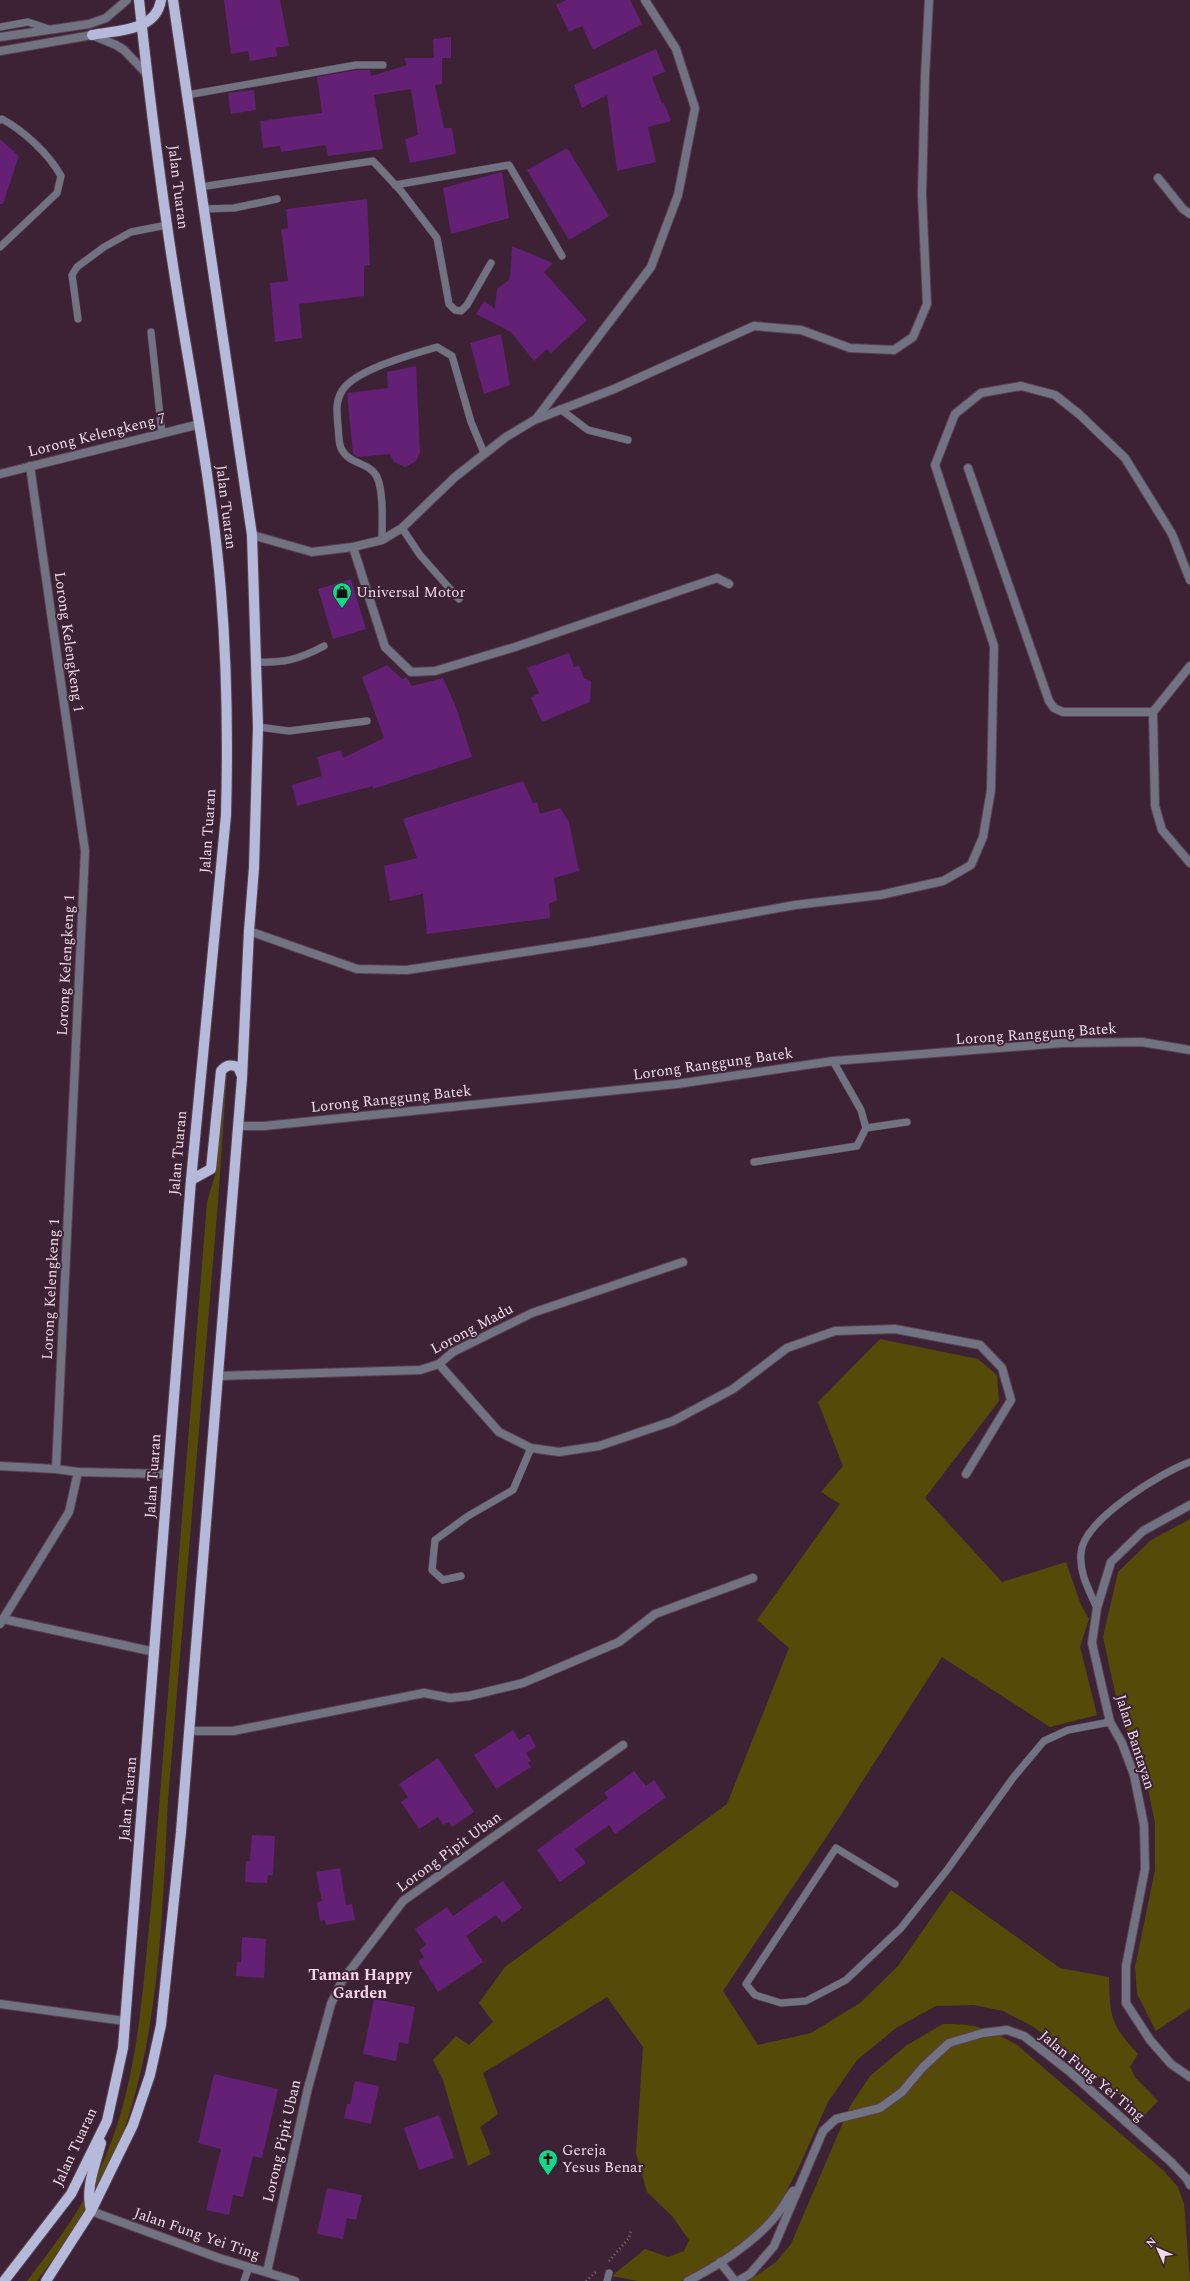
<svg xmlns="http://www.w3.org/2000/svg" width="1190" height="2281" font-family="Spectral,serif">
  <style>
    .green { fill: #564a09 }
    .building { fill: #632075 }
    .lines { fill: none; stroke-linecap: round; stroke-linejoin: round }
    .service-casing { stroke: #594052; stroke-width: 8 }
    .minor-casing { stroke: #594052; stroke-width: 10 }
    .tertiary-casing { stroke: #594052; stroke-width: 10 }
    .primary-casing { stroke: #594052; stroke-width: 12 }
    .path { stroke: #866e7f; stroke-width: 2.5; stroke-dasharray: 1 3; stroke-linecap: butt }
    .service { stroke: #717383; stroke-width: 7 }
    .minor { stroke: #717383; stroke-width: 8 }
    .tertiary { stroke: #717383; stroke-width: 8 }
    .primary { stroke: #b5bada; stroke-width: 10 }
    .labels { text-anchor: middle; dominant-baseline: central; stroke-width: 4; stroke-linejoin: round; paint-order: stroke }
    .street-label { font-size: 15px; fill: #efdce9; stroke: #3d2235 }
    .poi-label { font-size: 15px; fill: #efdce9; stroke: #3d2235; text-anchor: start }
    .neighbourhood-label { font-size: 16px; font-weight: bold; fill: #f9d4ed; stroke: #3d2235 }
  </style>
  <rect width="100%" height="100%" fill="#3d2235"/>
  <g class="green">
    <path d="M227,1072L218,1202L168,1800C162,1917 160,2039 117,2149C98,2197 67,2241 37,2281H27C51,2250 75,2218 93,2183C139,2096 142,1992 152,1896L207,1202L215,1175L223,1073Z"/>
    <path d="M880,1339L978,1359L997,1375L999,1401L925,1498L1002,1582L1066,1562L1081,1605L1089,1619L1080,1647L1097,1715L1050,1727L942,1657L835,1824L723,1991L758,2045L811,2033L860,2003L898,1966L951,1890L1060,1968L1109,1977C1110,2016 1110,2024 1138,2054L1130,2067L1135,2077L1158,2101L1144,2116L1079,2060L1032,2026L1003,2011L974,2005L936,2006L896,2028L857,2060L828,2102L798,2169L771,2221L712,2269L681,2281H638L612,2276L645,2249L668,2257L684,2251L689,2240L672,2216L647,2192L636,2153L643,2047L607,1997L483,2073L498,2114L480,2127L491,2154L468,2166L443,2080L433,2060L456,2036L469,2045L493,2022L479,2003L505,1967L727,1804L789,1648L757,1620L840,1504L821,1492L843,1466L818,1402Z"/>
    <path d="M1190,1519V2008L1156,2031L1137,1994L1135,1967L1155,1870V1823L1144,1770L1120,1715L1103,1637L1118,1572L1151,1540Z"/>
    <path d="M943,2024C978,2024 987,2028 1017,2045L1164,2171L1178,2187L1184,2204L1190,2281H748L776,2262L791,2244L850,2106L870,2076L907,2045Z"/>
  </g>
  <g class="building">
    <path d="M224,0H280L289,46L276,48L277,56L250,61L248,51L231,54Z"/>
    <path d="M566,0H630L642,24L593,50L582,26L569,32L556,5Z"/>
    <path d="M451,37V58H434L433,39Z"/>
    <path d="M656,49L665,72L652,77L662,104L664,103L671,121L648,127L656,162L617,171L607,95L582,108L574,85Z"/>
    <path d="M404,58H442V84L435,85L444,128H452L456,154L410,163L405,139L418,135L411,89L374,95L383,149L328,156L326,145L281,152L280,146L263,148L260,121L322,113L317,77L356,70H370L371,76L407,65Z"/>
    <path d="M254,90L256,110L231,114L228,93Z"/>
    <path d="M0,139L19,156L3,204H0Z"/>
    <path d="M567,148L609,216L569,240L527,170Z"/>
    <path d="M502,172L509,218L451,234L443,188Z"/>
    <path d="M367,199L370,265L364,266V296L299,304L302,338L275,342L270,283L288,281L281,230L288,228L286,209Z"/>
    <path d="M512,246L553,263L544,272L587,320L551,353L547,349L534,361L511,332L476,314L484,301L495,309L497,289L510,279Z"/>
    <path d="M501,334L510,385L484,394L470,343Z"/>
    <path d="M416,366L420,453L416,461L405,467L394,462L390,454L358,457L353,454L347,393L388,388L387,372Z"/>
    <path d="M351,579L366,629L333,639L318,589Z"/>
    <path d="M569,653L574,667L579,666L584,678L591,681L590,702L542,722L531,698L539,693L527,668Z"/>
    <path d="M387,665L402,679L406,677L412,686L443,678L456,707L472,757L373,789V786L297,806L292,785L322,776L317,757L341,750L343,758L384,738L362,677Z"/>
    <path d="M523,781L533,803L537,802L540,814L560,808L569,822L579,871L554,878L557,900L549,904L550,918L427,934L423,894L390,901L384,866L417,858L403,819Z"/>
    <path d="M513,1730L519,1740L529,1734L536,1747L526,1753L531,1761L528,1763L531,1767L496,1789L474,1755Z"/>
    <path d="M438,1758L474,1812L452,1827L448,1822L443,1825L438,1817L419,1829L401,1802L408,1797L399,1784Z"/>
    <path d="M634,1771L646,1786L654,1780L666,1797L615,1834L609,1825L575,1849L586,1863L560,1882L537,1850L608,1798L604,1793Z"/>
    <path d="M252,1835L275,1836L273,1875H268L267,1883L245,1882L246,1861H250Z"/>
    <path d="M340,1868L346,1905L352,1904L355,1920L326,1925L325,1920L320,1921L317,1902L322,1901L316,1872Z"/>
    <path d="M503,1881L522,1908L502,1923L496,1915L466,1936L483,1962L438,1992L418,1961L424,1957L419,1950L426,1945L415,1929L447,1907L453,1916Z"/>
    <path d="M242,1937L266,1939L264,1978L236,1976L237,1962H241Z"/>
    <path d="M374,1999L415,2007L408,2044L399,2042L396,2061L363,2054Z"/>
    <path d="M214,2074L278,2089L262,2158L253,2156L243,2197L233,2195L229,2215L206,2210L221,2149L198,2143Z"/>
    <path d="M355,2081L379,2086L371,2124L344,2118L347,2104H350Z"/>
    <path d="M439,2115L454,2158L419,2170L404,2128Z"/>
    <path d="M327,2188L362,2195L356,2220L347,2218L343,2239L317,2234Z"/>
  </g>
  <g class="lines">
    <g class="service-casing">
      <g id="service">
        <path d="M0,27L28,22L49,29"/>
        <path d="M187,95L356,65H383"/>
        <path d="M0,120L2,119C24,131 49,154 61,176L57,193L0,247"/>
        <path d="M395,185L509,165L562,256"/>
        <path d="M200,187L373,161L401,191L437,238L449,304L455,310L461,311L467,305L491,263"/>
        <path d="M203,209L234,208L277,199"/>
        <path d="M78,319L72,275L77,267L104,247L131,232L167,225"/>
        <path d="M151,332L162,434"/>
        <path d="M560,409L588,430L628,440"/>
        <path d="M402,528L420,555L459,599"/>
        <path d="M382,540C382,523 384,493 377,477C371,463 349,464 342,450C338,444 339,433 338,426C337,414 335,402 342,391C354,370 413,354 437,347L452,356L471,422L484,453"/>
        <path d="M255,662C284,663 298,660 324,646"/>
        <path d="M258,727L289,731L367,721"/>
        <path d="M866,1128L907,1122"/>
        <path d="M754,1162L857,1146L866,1128L861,1110L833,1061"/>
        <path d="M461,1576L443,1580L432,1570L435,1540L468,1516L513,1490L531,1448"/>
        <path d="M1097,1608C1089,1590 1079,1573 1081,1553C1083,1520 1162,1472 1190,1462"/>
        <path d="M895,1884L836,1848L746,1984L755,1995L781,2003L806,2001L846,1980L901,1928L947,1870L1013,1778L1044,1741L1068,1730L1110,1722"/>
        <path d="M244,2281L249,2267"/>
        <path d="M607,2281L609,2273"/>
      </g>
    </g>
    <g class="minor-casing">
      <g id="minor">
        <path d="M1158,178L1183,209L1190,214"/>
        <path d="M537,419L614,389L754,326L801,330L850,348L894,350L913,337L927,304L922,195L925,76L929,0"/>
        <path d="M30,466L85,851L56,1469"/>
        <path d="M968,468L1049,701L1054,708L1063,712H1153"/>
        <path d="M0,474L200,424"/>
        <path d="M252,535L312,552L353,547L382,540L402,528L455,477L506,437L536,419L651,267L678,195L695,108L676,49L645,0"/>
        <path d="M353,547L385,647L411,672L435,671L515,647L717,578L729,584"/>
        <path d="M1190,666L1153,712L1155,806L1162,830L1190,863"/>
        <path d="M249,931L357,969L407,970L590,942L795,905L880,895L943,881L971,865L983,837L991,790L994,646L935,465L955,414L981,393L1021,386L1055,395L1079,414L1125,458L1172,534L1190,580"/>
        <path d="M239,1126H264L677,1084L833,1061L1062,1043L1142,1042L1190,1050"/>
        <path d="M439,1364L499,1432L531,1448L559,1452L599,1446L673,1421L733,1389L787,1348L835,1331L895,1329L980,1345L1002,1368L1011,1400L966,1474"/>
        <path d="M218,1376L420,1370L439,1364L453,1352L532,1313L683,1262"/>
        <path d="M0,1466L56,1469L78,1472L169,1474"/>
        <path d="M1190,1505L1143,1531L1111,1562L1097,1608L1092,1643L1110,1722L1122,1743L1134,1775L1144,1825L1145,1869L1126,1966V2003L1150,2040L1171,2064L1190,2077"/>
        <path d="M3,1619L155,1652"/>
        <path d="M0,1624L69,1512L78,1472"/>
        <path d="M189,1731H233L424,1693L450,1698L469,1696L523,1683L619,1642L655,1614L753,1578"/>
        <path d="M0,2004L125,2021"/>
        <path d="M267,2272L308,2088L331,2004L342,1981L403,1901L623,1745"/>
      </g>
    </g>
    <g class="tertiary-casing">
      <g id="tertiary">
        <path d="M0,37L89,24L106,18L127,0"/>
        <path d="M0,51L92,35L116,45L124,50L145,72L147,77"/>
        <path d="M91,2211L219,2258L295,2281"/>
        <path d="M720,2262L735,2281"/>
        <path d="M688,2281C719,2265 753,2243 775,2217C782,2209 787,2199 793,2191"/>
        <path d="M738,2281L750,2274L774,2246L823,2131L836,2119L880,2108L902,2092L923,2067L949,2043L983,2033L1007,2030L1024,2036L1069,2071L1171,2162L1187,2179L1190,2185"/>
      </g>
    </g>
    <g class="primary-casing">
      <g id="primary">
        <path d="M92,35C117,30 156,32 161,0"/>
        <path d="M191,1180L211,1169L221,1071C226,1065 230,1064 238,1067L242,1076"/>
        <path d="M91,2211C85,2188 95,2166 101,2143"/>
        <path d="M4,2281L71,2194L107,2121L123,2048L191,1180L226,815C228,741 227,666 221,592C211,469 184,348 167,225C156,150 147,75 139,0"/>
        <path d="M46,2281L91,2211L133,2125L150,2075L161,2025L181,1832L242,1078L249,931L254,868L258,727L252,535L173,0"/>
      </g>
    </g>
    <g class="path">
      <path d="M609,2261L629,2238L631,2231"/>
      <path d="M586,2281L596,2272"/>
    </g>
    <use href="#service" class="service"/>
    <use href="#minor" class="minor"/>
    <use href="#tertiary" class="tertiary"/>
    <use href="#primary" class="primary"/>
  </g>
  <defs>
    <g id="shop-pin" transform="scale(1)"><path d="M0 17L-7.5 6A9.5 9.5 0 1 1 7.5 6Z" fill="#10d98a" stroke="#3d2235"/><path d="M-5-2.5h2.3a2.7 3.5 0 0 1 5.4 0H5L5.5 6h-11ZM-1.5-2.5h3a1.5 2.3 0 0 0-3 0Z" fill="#111"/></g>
    <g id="church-pin" transform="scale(1)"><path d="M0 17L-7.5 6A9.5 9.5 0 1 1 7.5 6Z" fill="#10d98a" stroke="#3d2235"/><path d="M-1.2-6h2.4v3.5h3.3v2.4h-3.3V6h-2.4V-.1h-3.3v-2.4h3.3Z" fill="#111"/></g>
  </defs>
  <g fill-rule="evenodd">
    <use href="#shop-pin" x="342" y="592"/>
    <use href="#church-pin" x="548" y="2159"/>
  </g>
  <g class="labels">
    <g class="street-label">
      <text transform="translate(178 187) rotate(83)">Jalan Tuaran</text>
      <text transform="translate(97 435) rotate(-14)">Lorong Kelengkeng 7</text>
      <text transform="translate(226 507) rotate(83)">Jalan Tuaran</text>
      <text transform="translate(69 642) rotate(82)">Lorong Kelengkeng 1</text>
      <text transform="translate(208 831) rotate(-86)">Jalan Tuaran</text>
      <text transform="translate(66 965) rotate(-87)">Lorong Kelengkeng 1</text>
      <text transform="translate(1036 1034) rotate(-4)">Lorong Ranggung Batek</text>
      <text transform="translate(713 1064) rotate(-8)">Lorong Ranggung Batek</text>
      <text transform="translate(391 1099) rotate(-6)">Lorong Ranggung Batek</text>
      <text transform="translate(178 1153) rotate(-85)">Jalan Tuaran</text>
      <text transform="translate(51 1289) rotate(-87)">Lorong Kelengkeng 1</text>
      <text transform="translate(472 1329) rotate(-28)">Lorong Madu</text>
      <text transform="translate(153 1476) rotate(-86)">Jalan Tuaran</text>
      <text transform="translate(1135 1742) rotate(72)">Jalan Bantayan</text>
      <text transform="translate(128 1799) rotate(-85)">Jalan Tuaran</text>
      <text transform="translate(449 1852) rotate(-36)">Lorong Pipit Uban</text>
      <text transform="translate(1092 2076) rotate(40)">Jalan Fung Yei Ting</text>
      <text transform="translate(282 2141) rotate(-77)">Lorong Pipit Uban</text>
      <text transform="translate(75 2147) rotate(-65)">Jalan Tuaran</text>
      <text transform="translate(197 2234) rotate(19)">Jalan Fung Yei Ting</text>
    </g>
    <g class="poi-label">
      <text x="356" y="592">Universal Motor</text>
      <text x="562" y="2150">Gereja<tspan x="562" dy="17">Yesus Benar</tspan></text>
    </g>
    <g class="neighbourhood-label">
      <text x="360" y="1975">Taman Happy<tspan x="360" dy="18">Garden</tspan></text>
    </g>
  </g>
  <g transform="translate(1158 2249) rotate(315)" stroke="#3d2235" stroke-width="3" paint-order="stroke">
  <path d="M0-3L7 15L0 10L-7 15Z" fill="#efdce9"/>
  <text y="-6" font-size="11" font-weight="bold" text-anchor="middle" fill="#efdce9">N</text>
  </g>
</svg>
